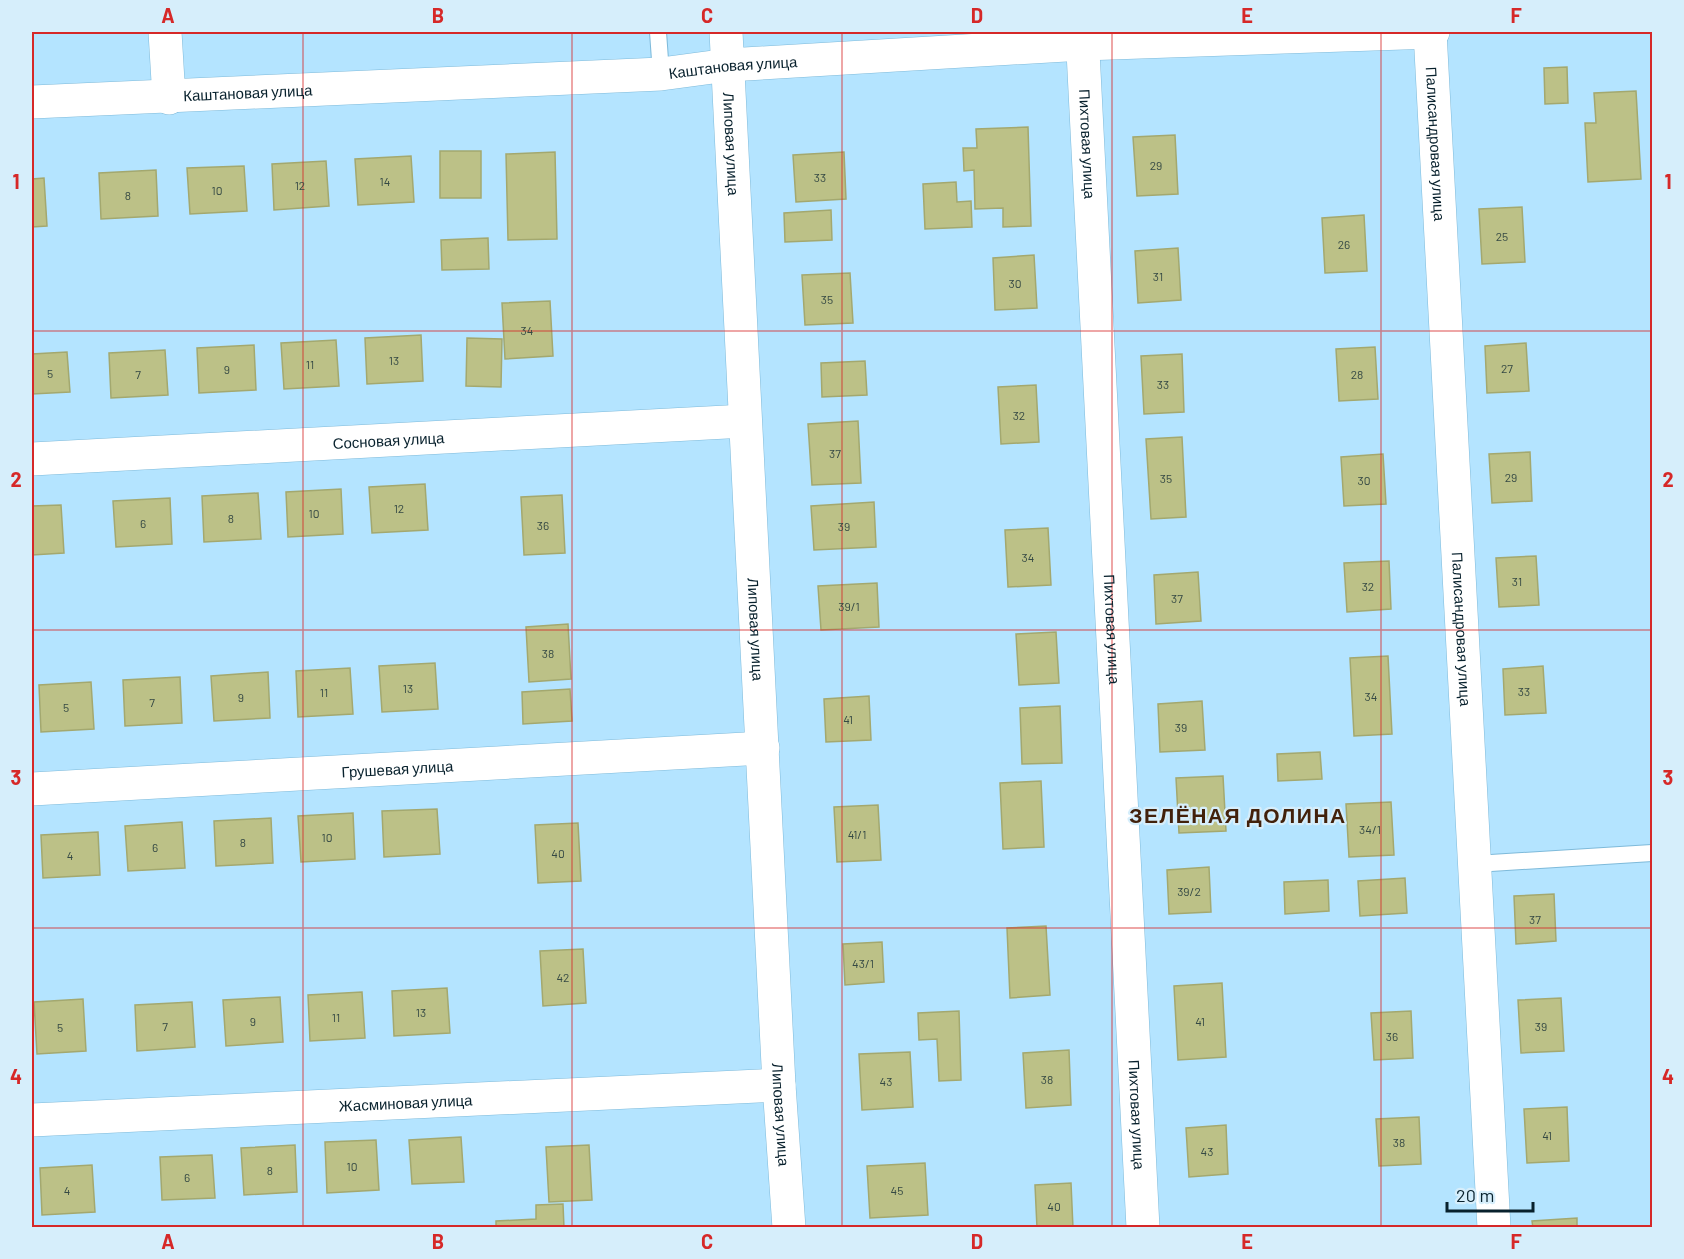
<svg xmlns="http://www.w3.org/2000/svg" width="1684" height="1259" font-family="Barlow,sans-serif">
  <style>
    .building { fill: #bcc187; stroke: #a3a86f; stroke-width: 1.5 }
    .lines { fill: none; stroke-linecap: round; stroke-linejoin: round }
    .lane-casing { stroke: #7ebada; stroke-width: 18 }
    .street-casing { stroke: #7ebada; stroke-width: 34 }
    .lane { stroke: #fff; stroke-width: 16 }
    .street { stroke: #fff; stroke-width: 33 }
    .grid { fill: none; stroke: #d62828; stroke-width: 1.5; stroke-opacity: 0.55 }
    .labels { text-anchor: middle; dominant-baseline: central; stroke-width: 4.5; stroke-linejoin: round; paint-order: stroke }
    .number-label { font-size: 12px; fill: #354944 }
    .street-label { font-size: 15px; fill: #08212d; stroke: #d6eefb }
    .district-label { font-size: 21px; font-weight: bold; letter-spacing: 1.5px; fill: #42210b; stroke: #d6eefb }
    .neatline { fill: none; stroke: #d62828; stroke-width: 2 }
    .grid-label { font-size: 20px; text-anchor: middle; font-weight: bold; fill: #d62828 }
  </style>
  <rect width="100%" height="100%" fill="#b4e4ff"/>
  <g class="building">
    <path d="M69,32H109L69,33Z"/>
    <path d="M1567,67L1568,103L1545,104L1544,68Z"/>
    <path d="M1636,91L1641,179L1588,182L1585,123H1596L1594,93Z"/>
    <path d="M1028,127L1031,226L1003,227V208L975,209L974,170L964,171L963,148H977L976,129Z"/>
    <path d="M1175,135L1178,194L1137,196L1133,137Z"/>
    <rect x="440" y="151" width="41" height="47"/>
    <path d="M555,152L557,239L508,240L506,154Z"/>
    <path d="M844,152L846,199L796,202L793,155Z"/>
    <path d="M411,156L414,202L358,205L355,159Z"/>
    <path d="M326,161L329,206L274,210L272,164Z"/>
    <path d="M244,166L247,211L190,214L187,168Z"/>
    <path d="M156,170L158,216L101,219L99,173Z"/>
    <path d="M44,178L47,226L32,227V179Z"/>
    <path d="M956,182L957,202L971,201L972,227L925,229L923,184Z"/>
    <path d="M1522,207L1525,262L1482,264L1479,209Z"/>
    <path d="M831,210L832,240L785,242L784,213Z"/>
    <path d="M1364,215L1367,271L1325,273L1322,218Z"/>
    <path d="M488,238L489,269L442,270L441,240Z"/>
    <path d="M1178,248L1181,300L1138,303L1135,251Z"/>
    <path d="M1034,255L1037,308L995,310L993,258Z"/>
    <path d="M850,273L853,323L805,325L802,275Z"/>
    <path d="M550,301L553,356L505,359L502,303Z"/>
    <path d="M421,335L423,381L367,384L365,338Z"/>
    <path d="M467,338L502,339L501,387L466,386Z"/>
    <path d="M336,340L339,386L284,389L281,343Z"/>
    <path d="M1526,343L1529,391L1487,393L1485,346Z"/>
    <path d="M254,345L256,390L199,393L197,348Z"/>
    <path d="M1375,347L1378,399L1339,401L1336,349Z"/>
    <path d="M165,350L168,395L111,398L109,353Z"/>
    <path d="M67,352L70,392L32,394V354Z"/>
    <path d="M1182,354L1184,412L1144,414L1141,356Z"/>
    <path d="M865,361L867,395L822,397L821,363Z"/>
    <path d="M1036,385L1039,442L1001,444L998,387Z"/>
    <path d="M858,421L861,483L812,485L808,424Z"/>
    <path d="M1182,437L1186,517L1151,519L1146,439Z"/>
    <path d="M1530,452L1532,501L1492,503L1489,454Z"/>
    <path d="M1383,454L1386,504L1344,506L1341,457Z"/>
    <path d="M425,484L428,530L372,533L369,487Z"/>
    <path d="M341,489L343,534L288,537L286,492Z"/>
    <path d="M258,493L261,539L204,542L202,496Z"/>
    <path d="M562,495L565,553L524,555L521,497Z"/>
    <path d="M170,498L172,544L116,547L113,501Z"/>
    <path d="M874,502L876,547L814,550L811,506Z"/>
    <path d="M61,505L64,553L32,555V506Z"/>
    <path d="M1048,528L1051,585L1008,587L1005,530Z"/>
    <path d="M1536,556L1539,605L1499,607L1496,558Z"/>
    <path d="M1389,561L1391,609L1347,612L1344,563Z"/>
    <path d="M1198,572L1201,621L1156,624L1154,575Z"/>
    <path d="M877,583L879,627L821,630L818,586Z"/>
    <path d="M568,624L571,679L529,682L526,627Z"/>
    <path d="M1056,632L1059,683L1019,685L1016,634Z"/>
    <path d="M1388,656L1392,734L1354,736L1350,658Z"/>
    <path d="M435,663L438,709L382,712L379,666Z"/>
    <path d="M1543,666L1546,713L1505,715L1503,669Z"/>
    <path d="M350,668L353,714L298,717L296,671Z"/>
    <path d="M268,672L270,718L214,721L211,676Z"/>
    <path d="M180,677L182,723L125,726L123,680Z"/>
    <path d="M91,682L94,729L41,732L39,685Z"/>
    <path d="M570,689L572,721L523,724L522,692Z"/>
    <path d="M869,696L871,740L826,742L824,699Z"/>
    <path d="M1202,701L1205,750L1160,752L1158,704Z"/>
    <path d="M1060,706L1062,763L1022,764L1020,708Z"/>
    <path d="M1320,752L1322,779L1278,781L1277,754Z"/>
    <path d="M1223,776L1226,831L1179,833L1176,778Z"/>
    <path d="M1041,781L1044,847L1003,849L1000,783Z"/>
    <path d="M1391,802L1394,855L1349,857L1346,804Z"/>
    <path d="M878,805L881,860L837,862L834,807Z"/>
    <path d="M437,809L440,854L384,857L382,811Z"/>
    <path d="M353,813L355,859L301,862L298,816Z"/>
    <path d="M271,818L273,863L216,866L214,821Z"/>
    <path d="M182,822L185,868L128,871L125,826Z"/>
    <path d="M578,823L581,881L538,883L535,825Z"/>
    <path d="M98,832L100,875L43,878L41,835Z"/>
    <path d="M1209,867L1211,912L1169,914L1167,870Z"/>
    <path d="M1405,878L1407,913L1360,916L1358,881Z"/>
    <path d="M1328,880L1329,911L1285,914L1284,882Z"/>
    <path d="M1554,894L1556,941L1516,944L1514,896Z"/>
    <path d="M1046,926L1050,995L1010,998L1007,928Z"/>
    <path d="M882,942L884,982L845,985L843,944Z"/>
    <path d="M583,949L586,1003L543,1006L540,951Z"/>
    <path d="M1222,983L1226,1057L1178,1060L1174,986Z"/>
    <path d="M447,988L450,1033L394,1036L392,991Z"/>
    <path d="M362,992L365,1038L310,1041L308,995Z"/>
    <path d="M280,997L283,1042L226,1046L223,1000Z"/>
    <path d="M1561,998L1564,1051L1521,1053L1518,1000Z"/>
    <path d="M83,999L86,1051L37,1054L34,1002Z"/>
    <path d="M192,1002L195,1047L137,1051L135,1005Z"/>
    <path d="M959,1011L961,1080L939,1081L937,1039L919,1040L918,1013Z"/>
    <path d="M1411,1011L1413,1058L1374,1060L1371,1013Z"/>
    <path d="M1069,1050L1071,1105L1026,1108L1023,1053Z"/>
    <path d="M910,1052L913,1107L862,1110L859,1054Z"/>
    <path d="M1567,1107L1569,1161L1527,1163L1524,1109Z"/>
    <path d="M1419,1117L1421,1164L1379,1166L1376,1119Z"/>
    <path d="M1226,1125L1228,1174L1189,1177L1186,1128Z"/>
    <path d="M461,1137L464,1182L412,1184L409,1140Z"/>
    <path d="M376,1140L379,1190L327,1193L325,1142Z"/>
    <path d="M295,1145L297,1192L244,1195L241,1148Z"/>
    <path d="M589,1145L592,1200L549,1202L546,1147Z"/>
    <path d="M212,1155L215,1198L162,1200L160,1157Z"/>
    <path d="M925,1163L928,1215L870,1218L867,1166Z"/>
    <path d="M92,1165L95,1212L42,1215L40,1168Z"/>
    <path d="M1071,1183L1073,1228H1037L1035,1185Z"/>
    <path d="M563,1204L564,1228H496V1221L536,1219V1205Z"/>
    <path d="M1577,1218V1228H1533L1532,1221Z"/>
  </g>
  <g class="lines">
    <g class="lane-casing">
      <g id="lane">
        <path d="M658,32L661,74"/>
        <path d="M1475,864L1652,853"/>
      </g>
    </g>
    <g class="street-casing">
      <g id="street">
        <path d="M165,32L169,98"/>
        <path id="s1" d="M726,32L779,1085L789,1228"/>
        <path id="s2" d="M1082,32L1143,1228"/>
        <path id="s3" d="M1430,32L1494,1228"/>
        <path id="s4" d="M32,102L661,74L728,65L1083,44L1433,32"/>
        <path id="s5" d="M32,459L745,421"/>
        <path id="s6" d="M32,789L763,748"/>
        <path id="s7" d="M32,1120L779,1085"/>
      </g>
    </g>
    <use href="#lane" class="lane"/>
    <use href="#street" class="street"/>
  </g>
  <path class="grid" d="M303,32V1228M572,32V1228M842,32V1228M1112,32V1228M1381,32V1228M32,331H1652M32,630H1652M32,928H1652"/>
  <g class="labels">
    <g class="number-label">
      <text x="1156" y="165">29</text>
      <text x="820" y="177">33</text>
      <text x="385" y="181">14</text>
      <text x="300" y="185">12</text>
      <text x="217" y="190">10</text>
      <text x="128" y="195">8</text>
      <text x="1502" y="236">25</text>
      <text x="1344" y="244">26</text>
      <text x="1158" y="276">31</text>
      <text x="1015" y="283">30</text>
      <text x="827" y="299">35</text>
      <text x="527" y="330">34</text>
      <text x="394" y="360">13</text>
      <text x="310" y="364">11</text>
      <text x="1507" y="368">27</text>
      <text x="227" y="369">9</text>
      <text x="50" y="373">5</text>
      <text x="138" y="374">7</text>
      <text x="1357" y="374">28</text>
      <text x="1163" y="384">33</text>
      <text x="1019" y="415">32</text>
      <text x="835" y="453">37</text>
      <text x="1511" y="477">29</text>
      <text x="1166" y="478">35</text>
      <text x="1364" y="480">30</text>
      <text x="399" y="508">12</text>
      <text x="314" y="513">10</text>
      <text x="231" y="518">8</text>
      <text x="143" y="523">6</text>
      <text x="543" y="525">36</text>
      <text x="844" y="526">39</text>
      <text x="1028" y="557">34</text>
      <text x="1517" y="581">31</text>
      <text x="1368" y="586">32</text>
      <text x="1177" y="598">37</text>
      <text x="849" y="606">39/1</text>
      <text x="548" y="653">38</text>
      <text x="408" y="688">13</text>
      <text x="1524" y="691">33</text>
      <text x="324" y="692">11</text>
      <text x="1371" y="696">34</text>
      <text x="241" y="697">9</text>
      <text x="152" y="702">7</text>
      <text x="66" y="707">5</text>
      <text x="848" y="719">41</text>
      <text x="1181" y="727">39</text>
      <text x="1370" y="829">34/1</text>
      <text x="857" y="834">41/1</text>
      <text x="327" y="837">10</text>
      <text x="243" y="842">8</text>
      <text x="155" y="847">6</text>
      <text x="558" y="853">40</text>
      <text x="70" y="855">4</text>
      <text x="1189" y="891">39/2</text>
      <text x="1535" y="919">37</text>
      <text x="863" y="963">43/1</text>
      <text x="563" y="977">42</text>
      <text x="421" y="1012">13</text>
      <text x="336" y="1017">11</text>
      <text x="253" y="1021">9</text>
      <text x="1200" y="1021">41</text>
      <text x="165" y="1026">7</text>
      <text x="1541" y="1026">39</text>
      <text x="60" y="1027">5</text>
      <text x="1392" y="1036">36</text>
      <text x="1047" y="1079">38</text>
      <text x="886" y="1081">43</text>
      <text x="1547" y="1135">41</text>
      <text x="1399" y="1142">38</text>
      <text x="1207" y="1151">43</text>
      <text x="352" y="1166">10</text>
      <text x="270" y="1170">8</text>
      <text x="187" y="1177">6</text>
      <text x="67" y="1190">4</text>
      <text x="897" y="1190">45</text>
      <text x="1054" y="1206">40</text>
    </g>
    <g class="street-label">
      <text stroke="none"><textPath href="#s4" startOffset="702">Каштановая улица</textPath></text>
      <text stroke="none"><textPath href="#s4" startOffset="216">Каштановая улица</textPath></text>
      <text stroke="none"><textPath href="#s1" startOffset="112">Липовая улица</textPath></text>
      <text stroke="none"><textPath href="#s2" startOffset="112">Пихтовая улица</textPath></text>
      <text stroke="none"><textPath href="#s3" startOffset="112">Палисандровая улица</textPath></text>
      <text stroke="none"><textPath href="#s5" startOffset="357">Сосновая улица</textPath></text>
      <text stroke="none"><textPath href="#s2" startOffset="598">Пихтовая улица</textPath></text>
      <text stroke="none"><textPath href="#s3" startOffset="598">Палисандровая улица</textPath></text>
      <text stroke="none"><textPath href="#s1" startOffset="598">Липовая улица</textPath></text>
      <text stroke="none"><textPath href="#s6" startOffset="366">Грушевая улица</textPath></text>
      <text stroke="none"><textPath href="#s7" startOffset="374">Жасминовая улица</textPath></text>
      <text stroke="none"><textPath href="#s1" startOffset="1084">Липовая улица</textPath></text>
      <text stroke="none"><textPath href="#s2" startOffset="1084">Пихтовая улица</textPath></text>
    </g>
    <g class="district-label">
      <text x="1238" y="814">ЗЕЛЁНАЯ ДОЛИНА</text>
    </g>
  </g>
  <rect width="1684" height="1259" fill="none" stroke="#d6eefb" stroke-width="66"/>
  <path d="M1447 1202v9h86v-9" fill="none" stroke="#08212d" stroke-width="3"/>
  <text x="1456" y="1202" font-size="18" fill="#08212d" stroke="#d6eefb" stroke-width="4.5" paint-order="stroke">20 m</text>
  <rect x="33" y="33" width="1618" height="1193" class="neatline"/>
  <g class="grid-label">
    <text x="168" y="23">A</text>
    <text x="438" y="23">B</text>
    <text x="707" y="23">C</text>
    <text x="977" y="23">D</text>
    <text x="1247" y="23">E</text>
    <text x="1516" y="23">F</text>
    <text x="16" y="189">1</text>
    <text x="1668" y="189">1</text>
    <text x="16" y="487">2</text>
    <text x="1668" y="487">2</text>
    <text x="16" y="785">3</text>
    <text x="1668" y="785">3</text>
    <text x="16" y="1084">4</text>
    <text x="1668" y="1084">4</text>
    <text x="168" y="1249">A</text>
    <text x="438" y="1249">B</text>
    <text x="707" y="1249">C</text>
    <text x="977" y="1249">D</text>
    <text x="1247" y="1249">E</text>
    <text x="1516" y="1249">F</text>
  </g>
</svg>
